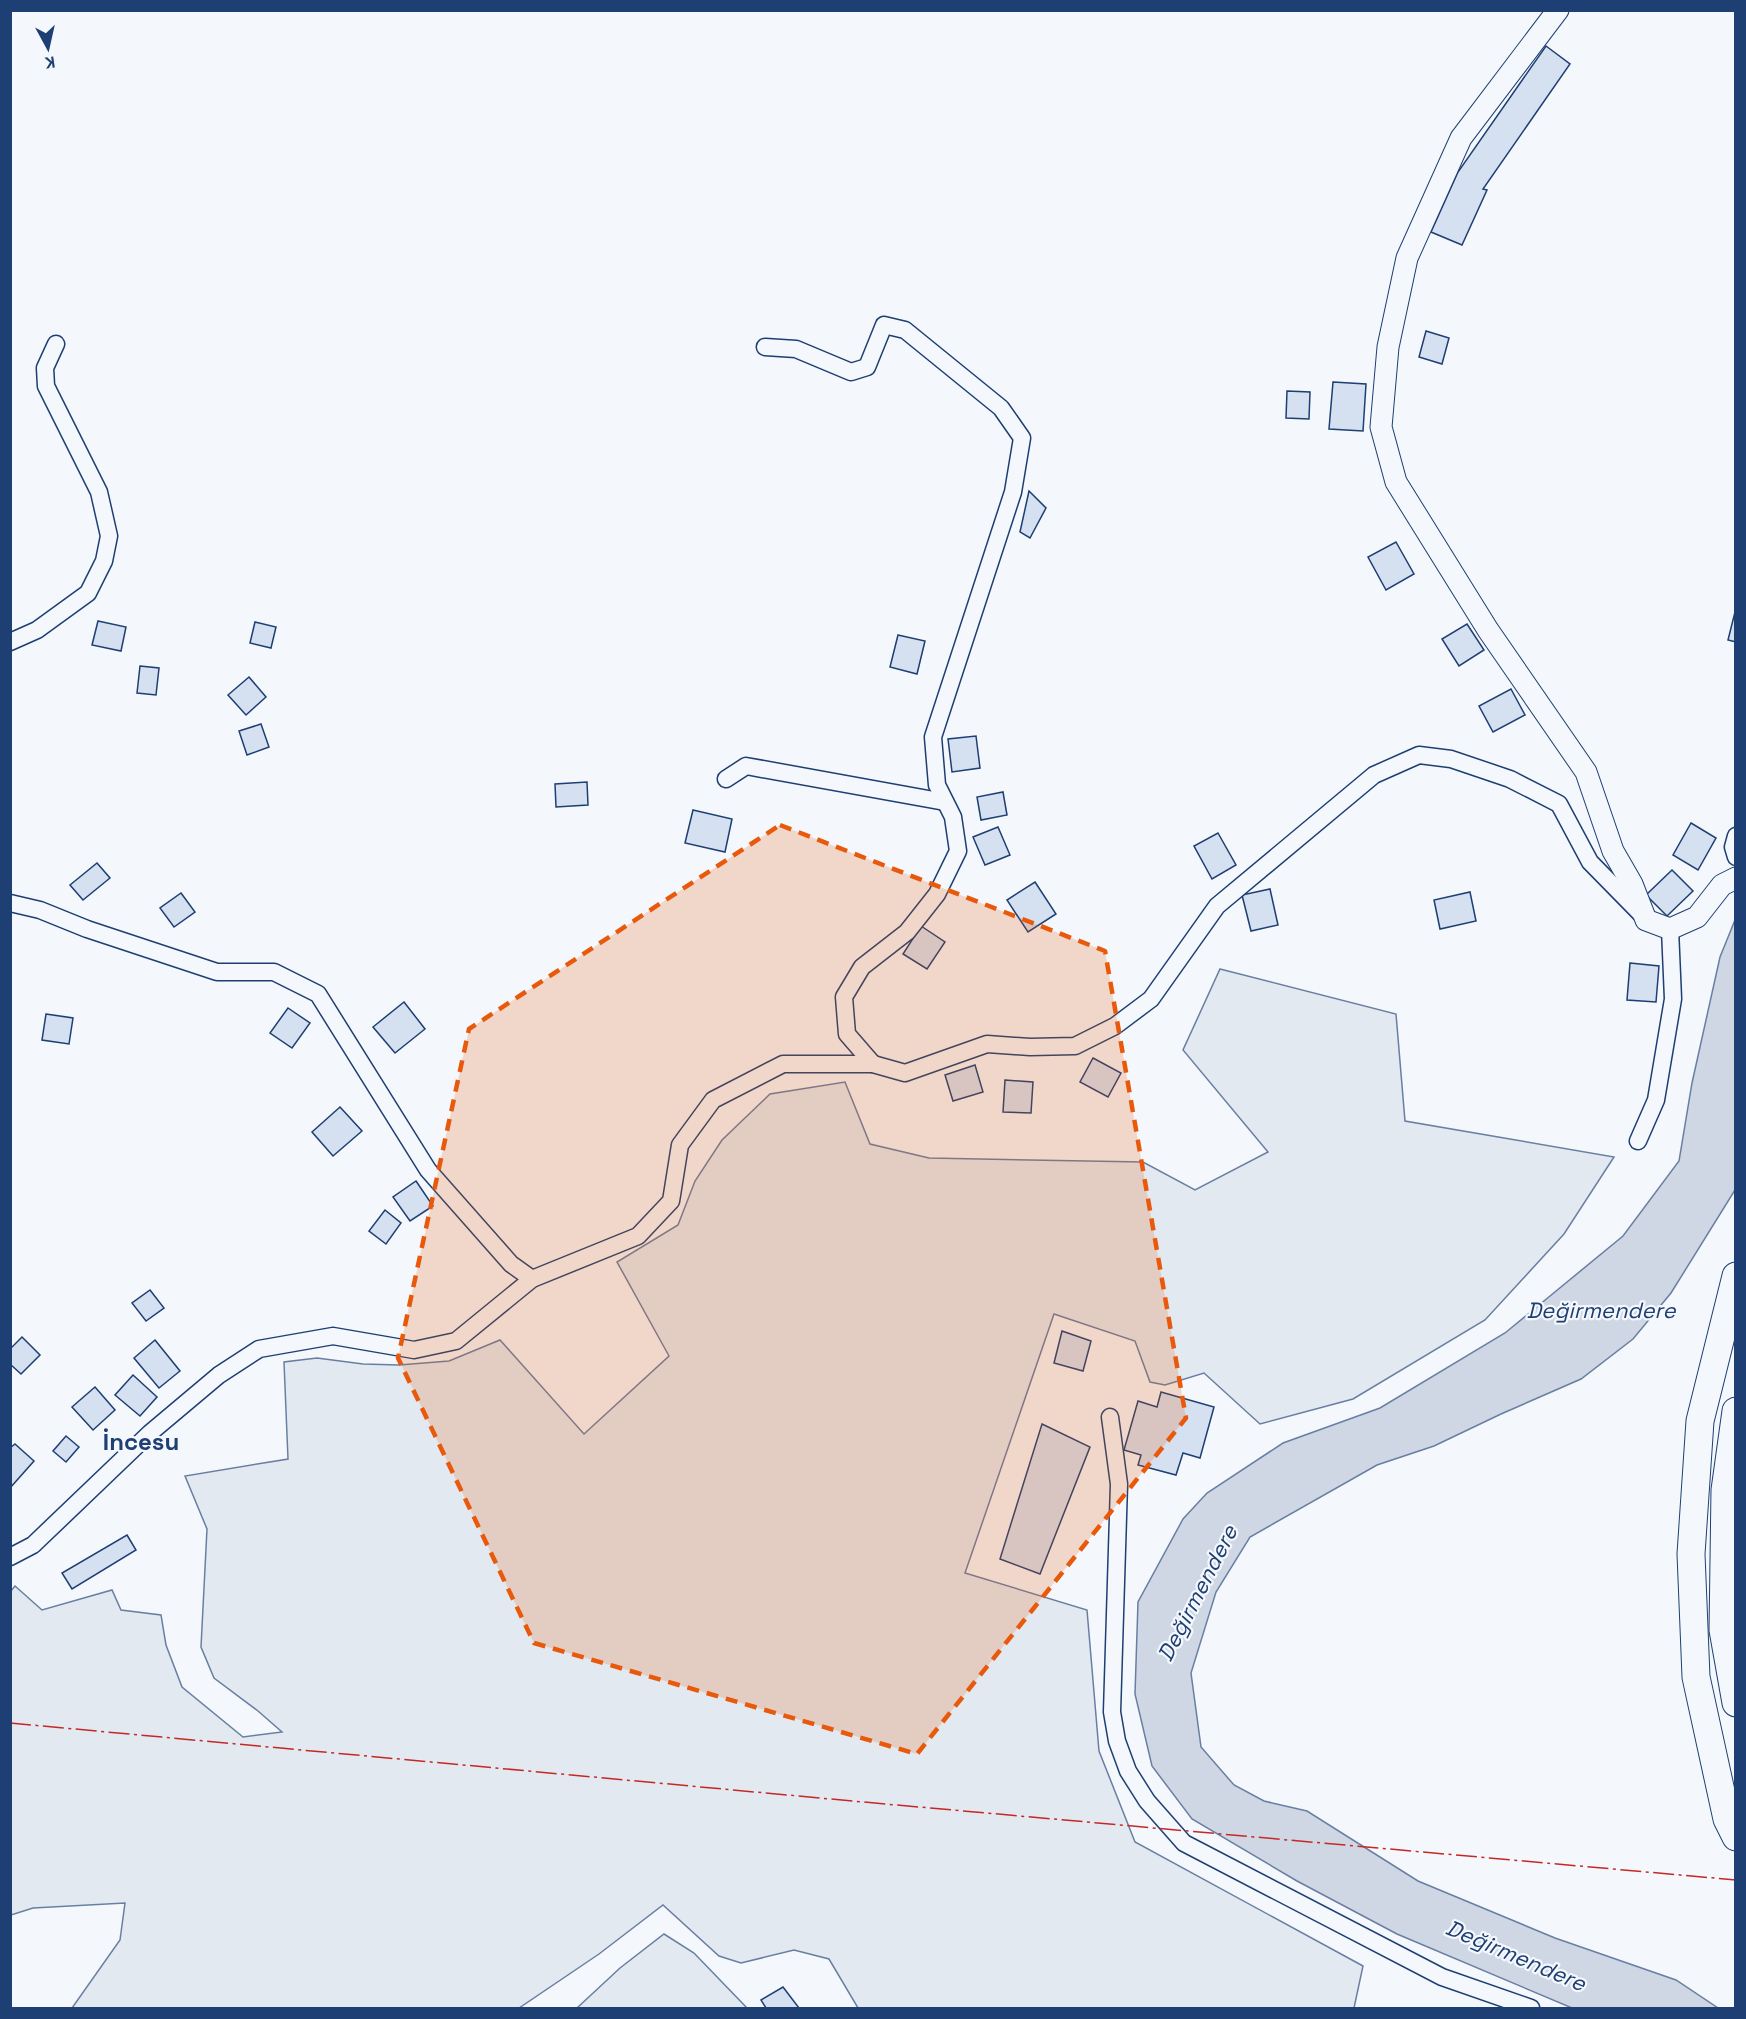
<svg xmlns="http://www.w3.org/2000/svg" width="1746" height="2019" font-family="'Space Grotesk',sans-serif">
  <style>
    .green { fill: #e3e9f0; stroke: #687fa3; stroke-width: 1.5 }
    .water { fill: #cfd7e4; stroke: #687fa3; stroke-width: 1.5 }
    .building { fill: #d5e0f0; stroke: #1d3f73; stroke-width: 1.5 }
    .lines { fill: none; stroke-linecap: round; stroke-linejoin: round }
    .minor-casing { stroke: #1d3f73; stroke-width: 19 }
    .tertiary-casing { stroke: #1d3f73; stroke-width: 23 }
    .trunk-casing { stroke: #1d3f73; stroke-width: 29 }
    .minor { stroke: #f4f7fb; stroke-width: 16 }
    .tertiary { stroke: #f4f7fb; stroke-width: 21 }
    .trunk { stroke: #f4f7fb; stroke-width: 27 }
    .power { stroke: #c62828; stroke-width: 1.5; stroke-dasharray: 21 4.5 3 4.5; stroke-linecap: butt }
    .marked { fill: #e8590c; fill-opacity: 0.2; stroke: #e8590c; stroke-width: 4.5; stroke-dasharray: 12 8; stroke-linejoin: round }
    .labels { text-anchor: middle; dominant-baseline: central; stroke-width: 4.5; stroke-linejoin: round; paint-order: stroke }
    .water-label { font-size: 22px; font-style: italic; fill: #1d3f73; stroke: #f4f7fb }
    .quarter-label { font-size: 24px; font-weight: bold; fill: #1d3f73; stroke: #f4f7fb }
  </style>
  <rect width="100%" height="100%" fill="#f4f7fb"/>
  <g class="green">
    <path d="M1220,969L1396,1014L1405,1121L1614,1157L1564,1234L1485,1320L1353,1399L1260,1424L1204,1373L1165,1385L1150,1382L1135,1341L1054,1314L965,1573L1087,1610L1099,1751L1135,1842L1363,1966L1354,2008H858L829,1959L794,1950L741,1963L719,1956L663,1905L599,1954L519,2008H72L120,1940L125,1903L33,1908L11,1915L10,1592L15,1586L42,1610L112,1590L121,1610L161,1615L166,1645L182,1687L243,1737L282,1732L258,1711L214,1678L201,1647L207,1529L185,1476L288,1459L284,1362L317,1358L363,1364L399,1365L449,1361L500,1340L584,1434L669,1356L617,1262L678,1225L695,1181L722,1140L770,1094L845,1082L870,1144L929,1158L1143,1162L1195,1190L1268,1152L1183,1050Z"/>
    <path d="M664,1934L694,1953L747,2008H577L620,1968Z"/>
  </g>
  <path class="water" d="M1735,920V1190L1671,1293L1633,1339L1581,1379L1501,1414L1434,1446L1377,1465L1250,1537L1216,1592L1191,1673L1201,1747L1234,1785L1264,1801L1307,1811L1418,1881L1555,1938L1676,1980L1718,2008H1572L1397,1934L1297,1881L1192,1819L1152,1766L1135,1694L1138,1602L1183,1519L1207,1493L1283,1443L1380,1408L1505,1333L1623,1236L1679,1161L1692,1083L1720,957Z"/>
  <g class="building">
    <path d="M1546,46L1570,64L1483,189L1487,190L1462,245L1431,232L1458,172Z"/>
    <path d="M1426,331L1449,338L1442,364L1419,357Z"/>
    <path d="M1333,382L1366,384L1363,431L1329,429Z"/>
    <path d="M1287,391L1310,392L1309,419L1286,418Z"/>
    <path d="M1029,491L1046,508L1030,538L1020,532Z"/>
    <path d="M1396,542L1414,574L1386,590L1368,557Z"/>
    <path d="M1735,612H1736V642L1728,640Z"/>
    <path d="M98,621L126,627L121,651L92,645Z"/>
    <path d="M255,622L276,627L271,648L250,643Z"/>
    <path d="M1467,624L1484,650L1459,666L1442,639Z"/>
    <path d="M898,635L925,641L917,674L890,667Z"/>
    <path d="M140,666L159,668L156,695L137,693Z"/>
    <path d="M249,677L266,697L246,715L228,695Z"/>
    <path d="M1511,689L1525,715L1493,732L1479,706Z"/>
    <path d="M261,724L269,747L247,755L239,731Z"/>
    <path d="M976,736L980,768L952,772L948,739Z"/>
    <path d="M587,782L588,805L556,807L555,784Z"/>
    <path d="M1003,792L1007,815L981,820L977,797Z"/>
    <path d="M693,810L732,819L725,852L685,843Z"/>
    <path d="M1691,823L1716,838L1698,870L1673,855Z"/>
    <path d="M998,827L1010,855L985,865L973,837Z"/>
    <path d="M1218,833L1236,865L1212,879L1194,846Z"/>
    <path d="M97,863L110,878L83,900L70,885Z"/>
    <path d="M1672,870L1693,891L1667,916L1646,895Z"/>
    <path d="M1035,882L1056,914L1028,932L1007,900Z"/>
    <path d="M1270,889L1278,925L1251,931L1242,895Z"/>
    <path d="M1470,892L1476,921L1440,929L1434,900Z"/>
    <path d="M181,893L195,912L174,927L160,908Z"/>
    <path d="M921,926L945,942L927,969L903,954Z"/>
    <path d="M1630,963L1659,966L1656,1002L1627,1000Z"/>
    <path d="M404,1002L425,1029L395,1053L373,1027Z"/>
    <path d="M288,1008L310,1023L292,1048L270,1033Z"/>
    <path d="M46,1014L73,1018L69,1044L42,1040Z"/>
    <path d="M1093,1058L1121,1073L1108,1097L1080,1082Z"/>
    <path d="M975,1065L983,1092L953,1101L945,1075Z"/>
    <path d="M1005,1080L1033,1082L1031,1113L1003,1112Z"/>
    <path d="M340,1107L362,1131L333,1156L312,1132Z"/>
    <path d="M416,1181L433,1206L410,1221L393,1197Z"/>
    <path d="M385,1210L401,1223L386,1244L369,1231Z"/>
    <path d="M150,1290L164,1308L146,1321L132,1303Z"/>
    <path d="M1062,1331L1091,1341L1083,1371L1054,1363Z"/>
    <path d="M22,1337L40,1355L21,1374L10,1364V1349Z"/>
    <path d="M155,1340L180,1371L159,1388L134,1358Z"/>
    <path d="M133,1375L157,1397L140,1416L115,1395Z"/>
    <path d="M95,1387L115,1410L93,1430L72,1407Z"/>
    <path d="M1161,1392L1214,1407L1200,1458L1183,1453L1176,1475L1138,1465L1141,1455L1124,1450L1138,1401L1157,1407Z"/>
    <path d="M1042,1424L1090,1447L1040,1574L1000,1559Z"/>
    <path d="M66,1436L79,1447L66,1462L53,1451Z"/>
    <path d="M15,1444L34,1461L10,1488V1448Z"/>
    <path d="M127,1535L136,1550L72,1589L62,1573Z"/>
    <path d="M783,1987L799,2008H766L761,2000Z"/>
  </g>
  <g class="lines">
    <g class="minor-casing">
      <g id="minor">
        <path d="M765,347L796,349L851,372L867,367L884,325L905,330L1001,408L1022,438L1013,492L933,737L937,785L953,817L958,851L937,894L907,932L862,967L844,997L847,1034L873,1064"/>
        <path d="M10,642L37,630L88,593L104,561L109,536L99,492L46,386L45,368L56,344"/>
        <path d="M726,779L746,766L945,802"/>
        <path d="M1736,836L1733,847L1736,857"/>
        <path d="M10,903L40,910L87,929L217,972H274L318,994L428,1170L511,1264L532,1279"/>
        <path d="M1638,1141L1656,1100L1673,999L1670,929"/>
        <path d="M1110,1417L1119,1484L1112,1712L1117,1741L1128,1771L1147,1801L1184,1843L1442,1977L1531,2008"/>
        <path d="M10,1557L33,1545L150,1433L219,1375L259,1349L333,1336L414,1350L456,1341L532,1279L638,1236L671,1201L680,1145L713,1100L783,1064H873L905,1073L987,1044L1030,1047L1075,1046L1115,1026L1151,999L1217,906L1374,775L1419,755L1451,759L1510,779L1559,804L1590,862L1642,915"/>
      </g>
    </g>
    <g class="tertiary-casing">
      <path id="tertiary" d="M1558,10L1461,138L1407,258L1388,347L1381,427L1396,482L1488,630L1586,772L1613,851L1632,884L1646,920L1670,929L1697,917L1722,885L1736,878"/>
    </g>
    <g class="trunk-casing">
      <g id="trunk">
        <path d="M1736,1276L1700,1421L1691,1554L1696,1677L1727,1819L1736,1837"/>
        <path d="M1736,1411L1725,1490L1723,1630L1736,1703"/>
      </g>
    </g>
    <use href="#minor" class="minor"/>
    <use href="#tertiary" class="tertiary"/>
    <use href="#trunk" class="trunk"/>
    <path class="power" d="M10,1723L863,1802L1736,1880"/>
  </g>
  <path class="marked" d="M780,825L1105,951L1186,1418L917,1754L534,1643L398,1358L469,1029Z"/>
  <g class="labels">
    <g class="water-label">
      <text x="1601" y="1310">Değirmendere</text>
      <text transform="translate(1197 1593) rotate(-63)">Değirmendere</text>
      <text transform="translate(1516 1955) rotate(23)">Değirmendere</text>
    </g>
    <g class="quarter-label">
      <text x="141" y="1441">İncesu</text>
    </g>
  </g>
  <rect width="1746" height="2019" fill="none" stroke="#1d3f73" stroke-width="24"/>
  <g transform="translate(48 48) rotate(172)" stroke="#f4f7fb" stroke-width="4.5" paint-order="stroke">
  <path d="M0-4.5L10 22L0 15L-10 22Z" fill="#1d3f73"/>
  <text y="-9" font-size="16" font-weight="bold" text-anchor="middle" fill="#1d3f73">K</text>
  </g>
</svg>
